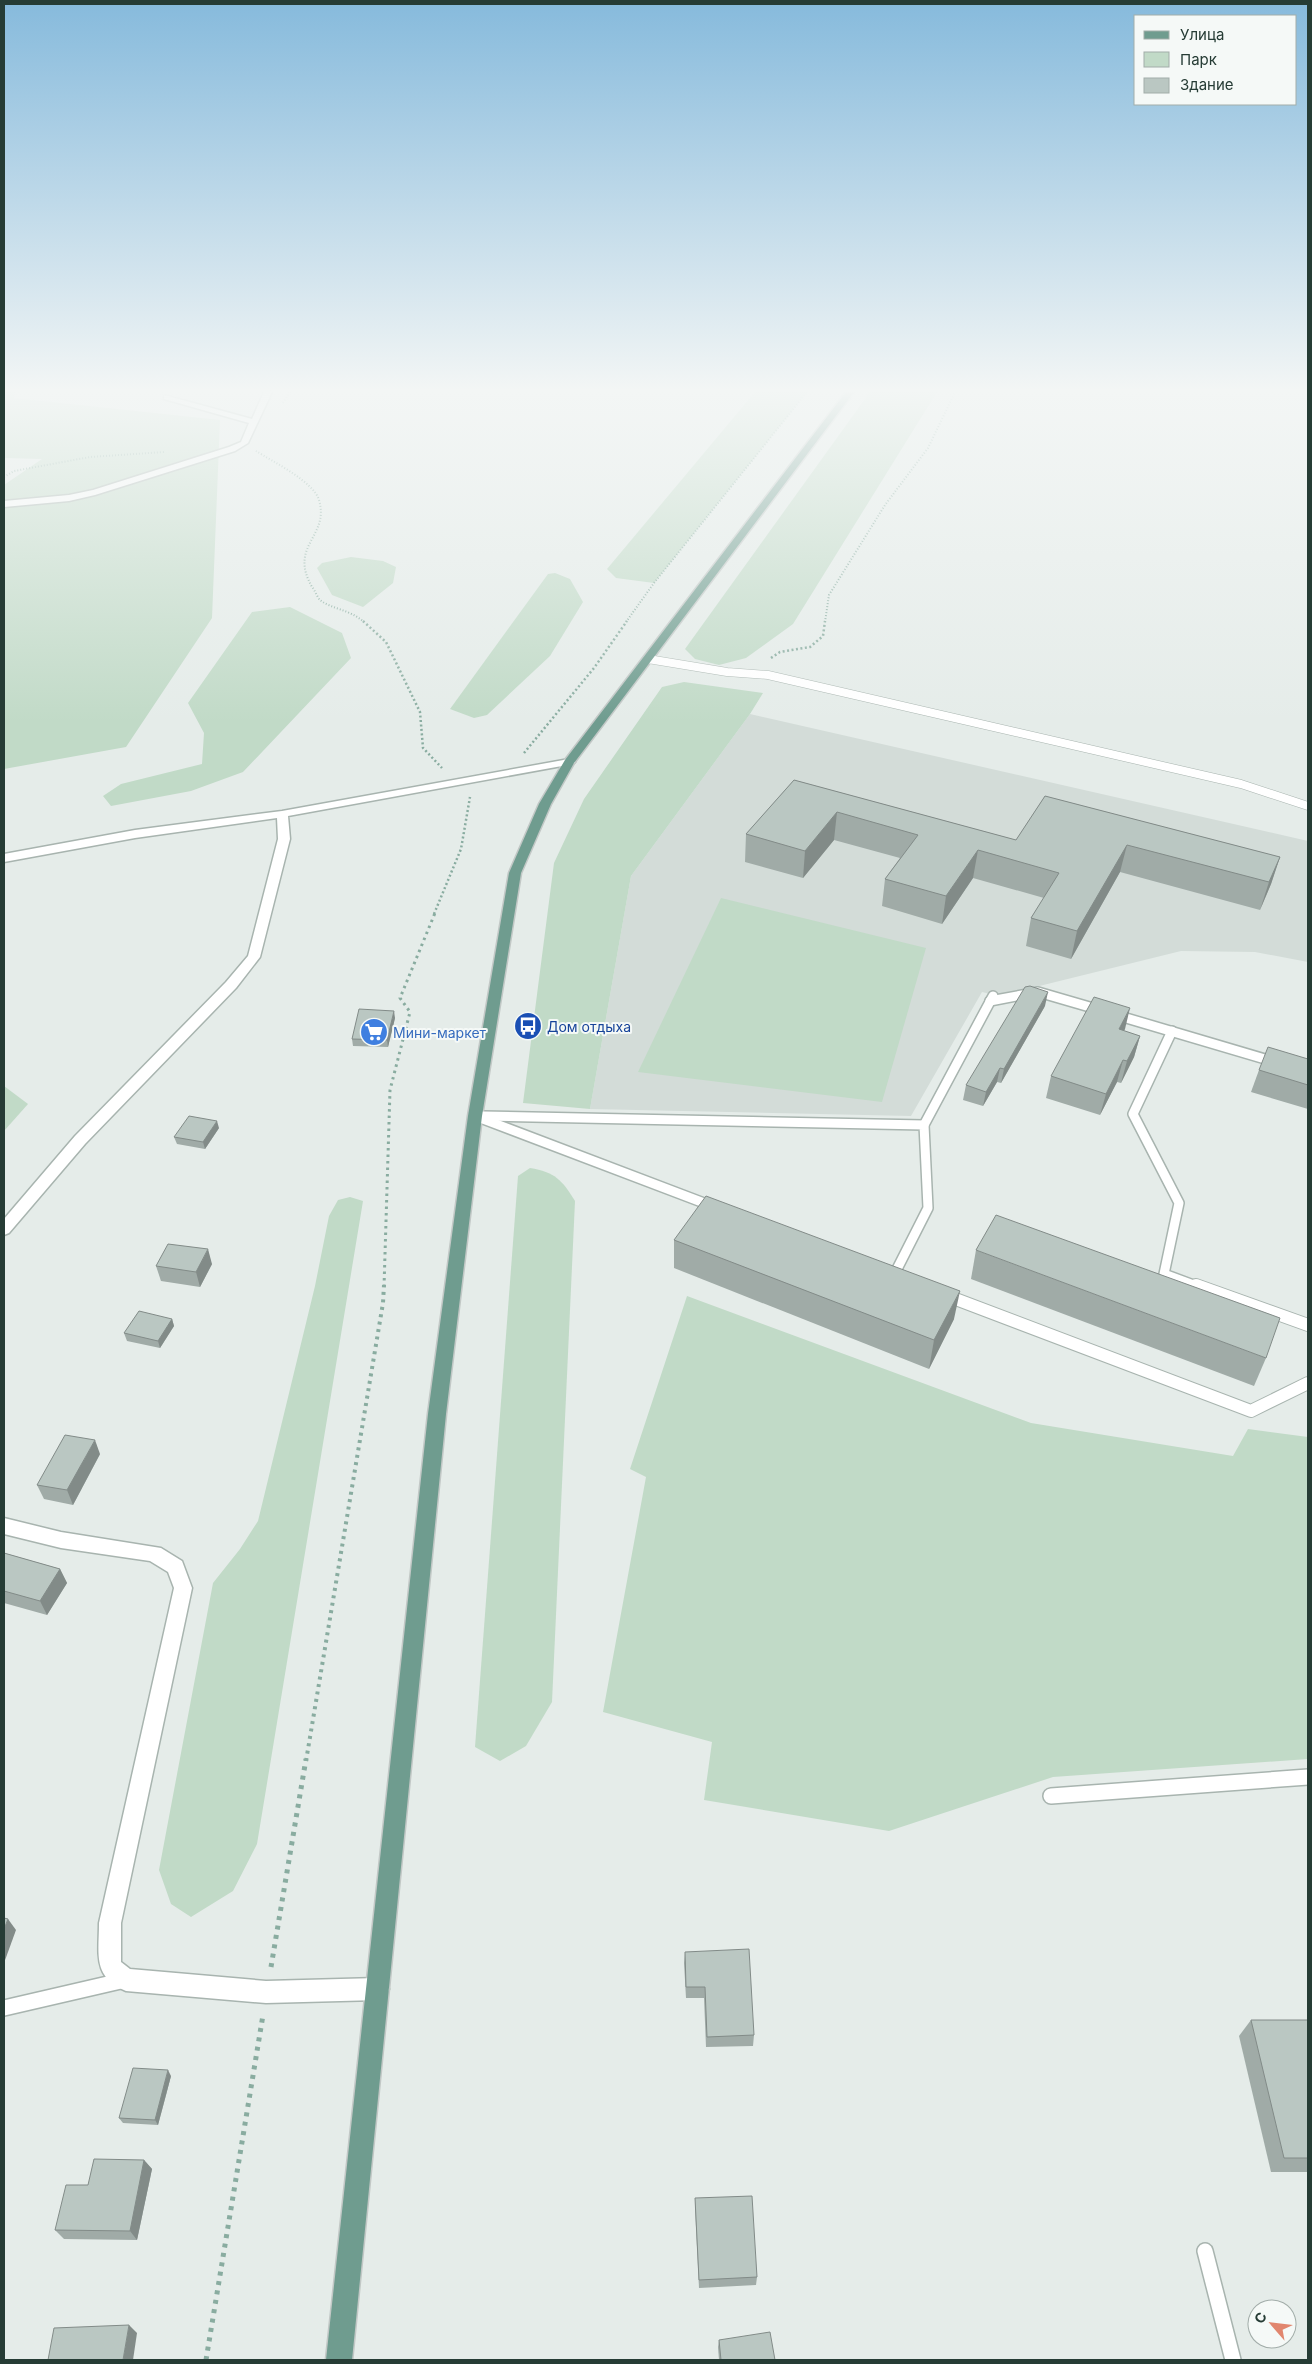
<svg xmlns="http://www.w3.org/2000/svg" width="1312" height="2364" font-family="Inter,sans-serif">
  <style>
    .built { fill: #d3dcd8 }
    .green { fill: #c1dac7 }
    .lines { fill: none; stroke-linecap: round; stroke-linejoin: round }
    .lane-far3-casing { stroke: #a8b4af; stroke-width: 9 }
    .lane-far2-casing { stroke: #a8b4af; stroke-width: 12 }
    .lane-far1-casing { stroke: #a8b4af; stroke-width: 14 }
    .lane-casing { stroke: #a8b4af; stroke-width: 18 }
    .street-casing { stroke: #a8b4af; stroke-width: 3 }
    .primary-casing { stroke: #c2c8c6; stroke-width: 3 }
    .path-far4 { stroke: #89aca0; stroke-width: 2; stroke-dasharray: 1 2; stroke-linecap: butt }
    .path-far3 { stroke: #89aca0; stroke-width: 2.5; stroke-dasharray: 2 2.5; stroke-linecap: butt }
    .path-far2 { stroke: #89aca0; stroke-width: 3; stroke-dasharray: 2.5 4; stroke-linecap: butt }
    .path-far1 { stroke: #89aca0; stroke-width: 4; stroke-dasharray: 3 4.5; stroke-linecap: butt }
    .path { stroke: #89aca0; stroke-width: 5; stroke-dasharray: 4 5.5; stroke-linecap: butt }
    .lane-far3 { stroke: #fff; stroke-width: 8 }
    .lane-far2 { stroke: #fff; stroke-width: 9 }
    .lane-far1 { stroke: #fff; stroke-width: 12 }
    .lane { stroke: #fff; stroke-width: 15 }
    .street { fill: #fff; fill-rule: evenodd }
    .primary { fill: #6f9c8f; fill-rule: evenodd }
    .wall { fill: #a0aba7 }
    .shaded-wall { fill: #828b88 }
    .building { fill: #bac7c2; stroke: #828b88 }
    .labels { text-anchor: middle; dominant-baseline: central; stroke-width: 4; stroke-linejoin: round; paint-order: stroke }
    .transit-label { font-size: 14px; fill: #164399; stroke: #f5f9f7; text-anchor: start }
    .shop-label { font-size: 14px; fill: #366cbe; stroke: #f5f9f7; text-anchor: start }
  </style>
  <rect width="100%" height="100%" fill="#e5ece9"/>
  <path class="built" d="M750,714L1308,841V962L1255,952L1181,951L999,996L982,992L911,1116L590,1109L631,876Z"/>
  <g class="green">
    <path d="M4,392H16L14,398L220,420L212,618L126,747L4,769V485L42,459L4,458Z"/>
    <path d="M755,392H807L654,583L616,578L607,569Z"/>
    <path d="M870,392H937L793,624L746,658L719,665L695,659L685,649Z"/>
    <path d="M351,557L383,561L396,567L393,583L363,607L332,595L317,568L322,563Z"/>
    <path d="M555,573L570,579L583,602L550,656L487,715L474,718L450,709L548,574Z"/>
    <path d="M290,607L342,633L351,658L243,772L191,791L111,806L103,796L121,784L202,764L204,733L188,703L252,612Z"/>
    <path d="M684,682L763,693L750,714L631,876L590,1109L523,1103L554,863L584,799L662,687Z"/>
    <path d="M721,898L926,948L882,1102L638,1072Z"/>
    <path d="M4,1086L28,1104L4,1131Z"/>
    <path d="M530,1168C555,1172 562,1180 575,1201L552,1702L526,1746L500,1761L475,1747L518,1176Z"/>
    <path d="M350,1197L363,1201L257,1844L233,1891L191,1917L171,1904L159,1870L213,1583L240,1549L258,1521L315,1286L329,1216L338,1200Z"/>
    <path d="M687,1296L1031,1423L1233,1456L1248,1429L1308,1437V1759L1053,1777L889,1831L704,1800L712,1742L603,1712L646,1477L630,1469Z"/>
  </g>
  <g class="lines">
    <g class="lane-far3-casing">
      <path id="lane-far3" d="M648,659L727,672L768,675L1241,784L1308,806"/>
    </g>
    <g class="lane-far2-casing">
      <g id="lane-far2">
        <path d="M990,1001L1038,992L1100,1010"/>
        <path d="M1116,1015L1275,1062"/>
        <path d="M1172,1031L1133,1114L1179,1203L1164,1274L1199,1287"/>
        <path d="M475,1116L712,1206"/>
        <path d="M483,1116L924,1125L928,1208L894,1275"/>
        <path d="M924,1125L993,996"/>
      </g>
    </g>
    <g class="lane-far1-casing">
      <g id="lane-far1">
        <path d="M1196,1285L1308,1325"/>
        <path d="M945,1295L1251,1411L1308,1383"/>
      </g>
    </g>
    <g class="lane-casing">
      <g id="lane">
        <path d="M1051,1796L1308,1777"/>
        <path d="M4,2008L125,1980"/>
        <path d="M1205,2251L1233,2360"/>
      </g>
    </g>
    <g class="street-casing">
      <g id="street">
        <path d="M264,392H272L248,443L235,451L95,495L69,501L4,507V501L69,495L93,490L229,447L241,442L249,423L164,399V395L252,419Z"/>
        <path d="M569,759L575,762L573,764L288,816L290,839L260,957L236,988L85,1144L9,1233L4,1235V1219L75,1136L226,982L248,956L278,839L277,818L135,838L4,862V854L135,830L282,811Z"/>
        <path d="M4,1518L61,1532L161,1548L182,1561L192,1588L121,1923V1962L130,1969L266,1981L378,1978L386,1981L389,1989L386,1997L378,2000L266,2003L126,1991C92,1977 99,1954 99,1923L174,1588L168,1572L150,1561L61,1548L4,1534Z"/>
      </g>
    </g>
    <g class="primary-casing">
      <path id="primary" d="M846,392H854L574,763L551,804L521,873L482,1116L446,1414L352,2360H326L428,1414L468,1116L509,873L539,804L565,760Z"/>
    </g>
    <g class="path-far4">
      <path d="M283,403L290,392"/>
      <path d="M256,451C272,461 314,482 319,500C330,537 288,545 312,587C315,590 317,597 320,600C331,609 349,609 364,622"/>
      <path d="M4,477L14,471L90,457L164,452"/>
      <path d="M626,622L654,583L807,392"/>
      <path d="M825,622L829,595L885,505L928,448L955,392"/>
    </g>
    <g class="path-far3">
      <path d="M363,621L386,642L420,712L423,748L442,768"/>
      <path d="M771,658L780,652L810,647L823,636L825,621"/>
      <path d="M524,753L594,668L627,621"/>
      <path d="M434,914L461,849L470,797"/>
    </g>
    <path class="path-far2" d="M384,1287L390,1090L410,1012L400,998L435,913"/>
    <path class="path-far1" d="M306,1761L383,1303L384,1285"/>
    <g class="path">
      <path d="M271,1967L306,1759"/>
      <path d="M206,2360L263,2015"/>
    </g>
    <use href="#lane-far3" class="lane-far3"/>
    <use href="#lane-far2" class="lane-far2"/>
    <use href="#lane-far1" class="lane-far1"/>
    <use href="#lane" class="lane"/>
    <use href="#street" class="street"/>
    <use href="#primary" class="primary"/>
  </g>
  <g class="wall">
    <path d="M794,780L1016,840L1045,796L1280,857L1271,884L1260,910L1120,872L1071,959L1026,946L1031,918L1044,898L973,878L942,924L882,906L885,879L900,858L834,840L803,878L745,862L746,834Z"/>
    <path d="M1045,1006L1001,1083L997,1082L983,1106L963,1100L966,1085Z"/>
    <path d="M395,1018L388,1047L353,1046L352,1039Z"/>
    <path d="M1125,1029L1124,1031L1140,1036L1134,1057L1121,1083L1117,1082L1100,1115L1046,1098L1051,1076Z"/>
    <path d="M1308,1059V1109L1251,1092L1259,1070Z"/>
    <path d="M219,1128L205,1149L177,1144L174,1137Z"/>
    <path d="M674,1240L954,1319L929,1369L674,1268Z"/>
    <path d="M976,1250L1266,1358L1254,1386L971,1279Z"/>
    <path d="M212,1264L200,1287L161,1281L156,1266Z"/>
    <path d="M172,1319L174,1326L160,1348L127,1341L124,1333Z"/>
    <path d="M100,1454L73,1505L44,1499L37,1485Z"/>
    <path d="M4,1553L60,1569L67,1583L47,1615L4,1603Z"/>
    <path d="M685,1952L754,2035L753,2046L706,2047L704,1998H686L684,1963Z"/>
    <path d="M1251,2020H1308V2172H1271L1239,2036Z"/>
    <path d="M171,2076L158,2125L123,2123L119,2118Z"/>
    <path d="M144,2160L152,2169L137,2240L64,2239L55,2230L88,2185Z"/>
    <path d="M695,2198L757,2277L756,2285L699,2288L695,2207Z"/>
    <path d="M719,2340L775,2360H719L718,2347Z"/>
  </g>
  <g class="shaded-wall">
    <path d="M837,812L834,840L803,878L805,851Z"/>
    <path d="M1127,845L1120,872L1071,959L1077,931Z"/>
    <path d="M978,850L973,878L942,924L946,896Z"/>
    <path d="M1280,857L1271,884L1260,910L1269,882Z"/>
    <path d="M1048,992L1045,1006L1001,1083L1004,1069Z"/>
    <path d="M1130,1008L1125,1029L1113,1051L1119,1029Z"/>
    <path d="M394,1011L395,1018L388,1047L387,1040Z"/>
    <path d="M1140,1036L1134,1057L1121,1083L1127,1061Z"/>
    <path d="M1123,1060L1117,1082L1100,1115L1106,1094Z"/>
    <path d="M1000,1068L997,1082L983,1106L986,1092Z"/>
    <path d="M217,1121L219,1128L205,1149L203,1142Z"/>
    <path d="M208,1249L212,1264L200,1287L196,1272Z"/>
    <path d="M960,1291L954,1319L929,1369L934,1340Z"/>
    <path d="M172,1319L174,1326L160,1348L158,1341Z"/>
    <path d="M95,1440L100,1454L73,1505L67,1490Z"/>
    <path d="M60,1569L67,1583L47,1615L40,1601Z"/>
    <path d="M8,1919L16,1930L4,1963V1929Z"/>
    <path d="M168,2070L171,2076L158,2125L155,2120Z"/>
    <path d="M144,2160L152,2169L137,2240L130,2231Z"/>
    <path d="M129,2325L137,2333L133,2360H123Z"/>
  </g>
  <g class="building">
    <path d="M794,780L1016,840L1045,796L1280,857L1269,882L1127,845L1077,931L1031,918L1059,873L978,850L946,896L885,879L918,835L837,812L805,851L746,834Z"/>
    <path d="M1030,986L1048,992L1004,1069L1000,1068L986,1092L966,1085L1025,987Z"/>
    <path d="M1094,997L1130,1008L1119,1029L1140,1036L1127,1061L1123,1060L1106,1094L1051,1076Z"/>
    <path d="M359,1009L394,1011L387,1040L352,1039Z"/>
    <path d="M1268,1047L1308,1059V1085L1259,1070Z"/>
    <path d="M189,1116L217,1121L203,1142L174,1137Z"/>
    <path d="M706,1196L960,1291L934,1340L674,1240Z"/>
    <path d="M996,1215L1280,1318L1266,1358L976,1250Z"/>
    <path d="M168,1244L208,1249L196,1272L156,1266Z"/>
    <path d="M139,1311L172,1319L158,1341L124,1333Z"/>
    <path d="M65,1435L95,1440L67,1490L37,1485Z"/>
    <path d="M4,1553L60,1569L40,1601L4,1591Z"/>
    <path d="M4,1918L8,1919L4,1929Z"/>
    <path d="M749,1949L754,2035L707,2037L705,1987H686L685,1952Z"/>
    <path d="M1251,2020H1308V2158H1284Z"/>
    <path d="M133,2068L168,2070L155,2120L119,2118Z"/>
    <path d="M94,2159L144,2160L130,2231L55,2230L66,2185H88Z"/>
    <path d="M752,2196L757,2277L699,2280L695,2198Z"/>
    <path d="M129,2325L123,2360H48L54,2328Z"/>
    <path d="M770,2332L775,2360H721L719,2340Z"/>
  </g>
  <linearGradient id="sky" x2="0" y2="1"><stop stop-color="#86badc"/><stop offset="0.54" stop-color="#f3f6f5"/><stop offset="1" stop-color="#f3f6f5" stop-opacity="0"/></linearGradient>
  <rect width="1312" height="723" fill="url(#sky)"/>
  <defs>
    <g id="bus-disc" transform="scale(1.4375)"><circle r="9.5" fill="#1a4fb4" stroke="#f5f9f7"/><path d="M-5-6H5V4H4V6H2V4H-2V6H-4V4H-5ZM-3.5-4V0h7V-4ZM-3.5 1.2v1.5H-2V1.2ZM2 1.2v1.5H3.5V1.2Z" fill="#fff"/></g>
    <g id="supermarket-disc" transform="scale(1.4375)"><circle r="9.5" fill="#3f7fe0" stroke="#f5f9f7"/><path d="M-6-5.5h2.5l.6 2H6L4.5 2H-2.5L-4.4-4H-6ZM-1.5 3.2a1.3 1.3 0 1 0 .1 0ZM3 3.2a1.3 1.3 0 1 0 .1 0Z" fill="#fff"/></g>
  </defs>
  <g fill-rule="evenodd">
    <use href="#bus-disc" x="528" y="1026"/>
    <use href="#supermarket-disc" x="374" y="1032"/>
  </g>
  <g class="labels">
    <g class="transit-label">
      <text x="547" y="1026">Дом отдыха</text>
    </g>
    <g class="shop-label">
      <text x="393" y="1032">Мини-маркет</text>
    </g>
  </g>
  <rect width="1312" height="2364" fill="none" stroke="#263c35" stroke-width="10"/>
  <rect x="1134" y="15" width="162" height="90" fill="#f5f9f7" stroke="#a2ada9"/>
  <rect x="1144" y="31" width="25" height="8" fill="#6f9c8f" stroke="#a2ada9"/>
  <text x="1180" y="40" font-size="15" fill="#263c35">Улица</text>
  <rect x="1144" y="52" width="25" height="15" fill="#c1dac7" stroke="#a2ada9"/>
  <text x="1180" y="65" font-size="15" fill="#263c35">Парк</text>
  <rect x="1144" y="78" width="25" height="15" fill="#bac7c2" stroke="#a2ada9"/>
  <text x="1180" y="90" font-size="15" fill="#263c35">Здание</text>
  <g transform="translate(1272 2324) rotate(298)"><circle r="24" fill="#f5f9f7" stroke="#a2ada9"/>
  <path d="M0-4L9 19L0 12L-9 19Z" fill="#e1866e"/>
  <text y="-8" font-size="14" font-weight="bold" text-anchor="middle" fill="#263c35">С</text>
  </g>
</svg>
